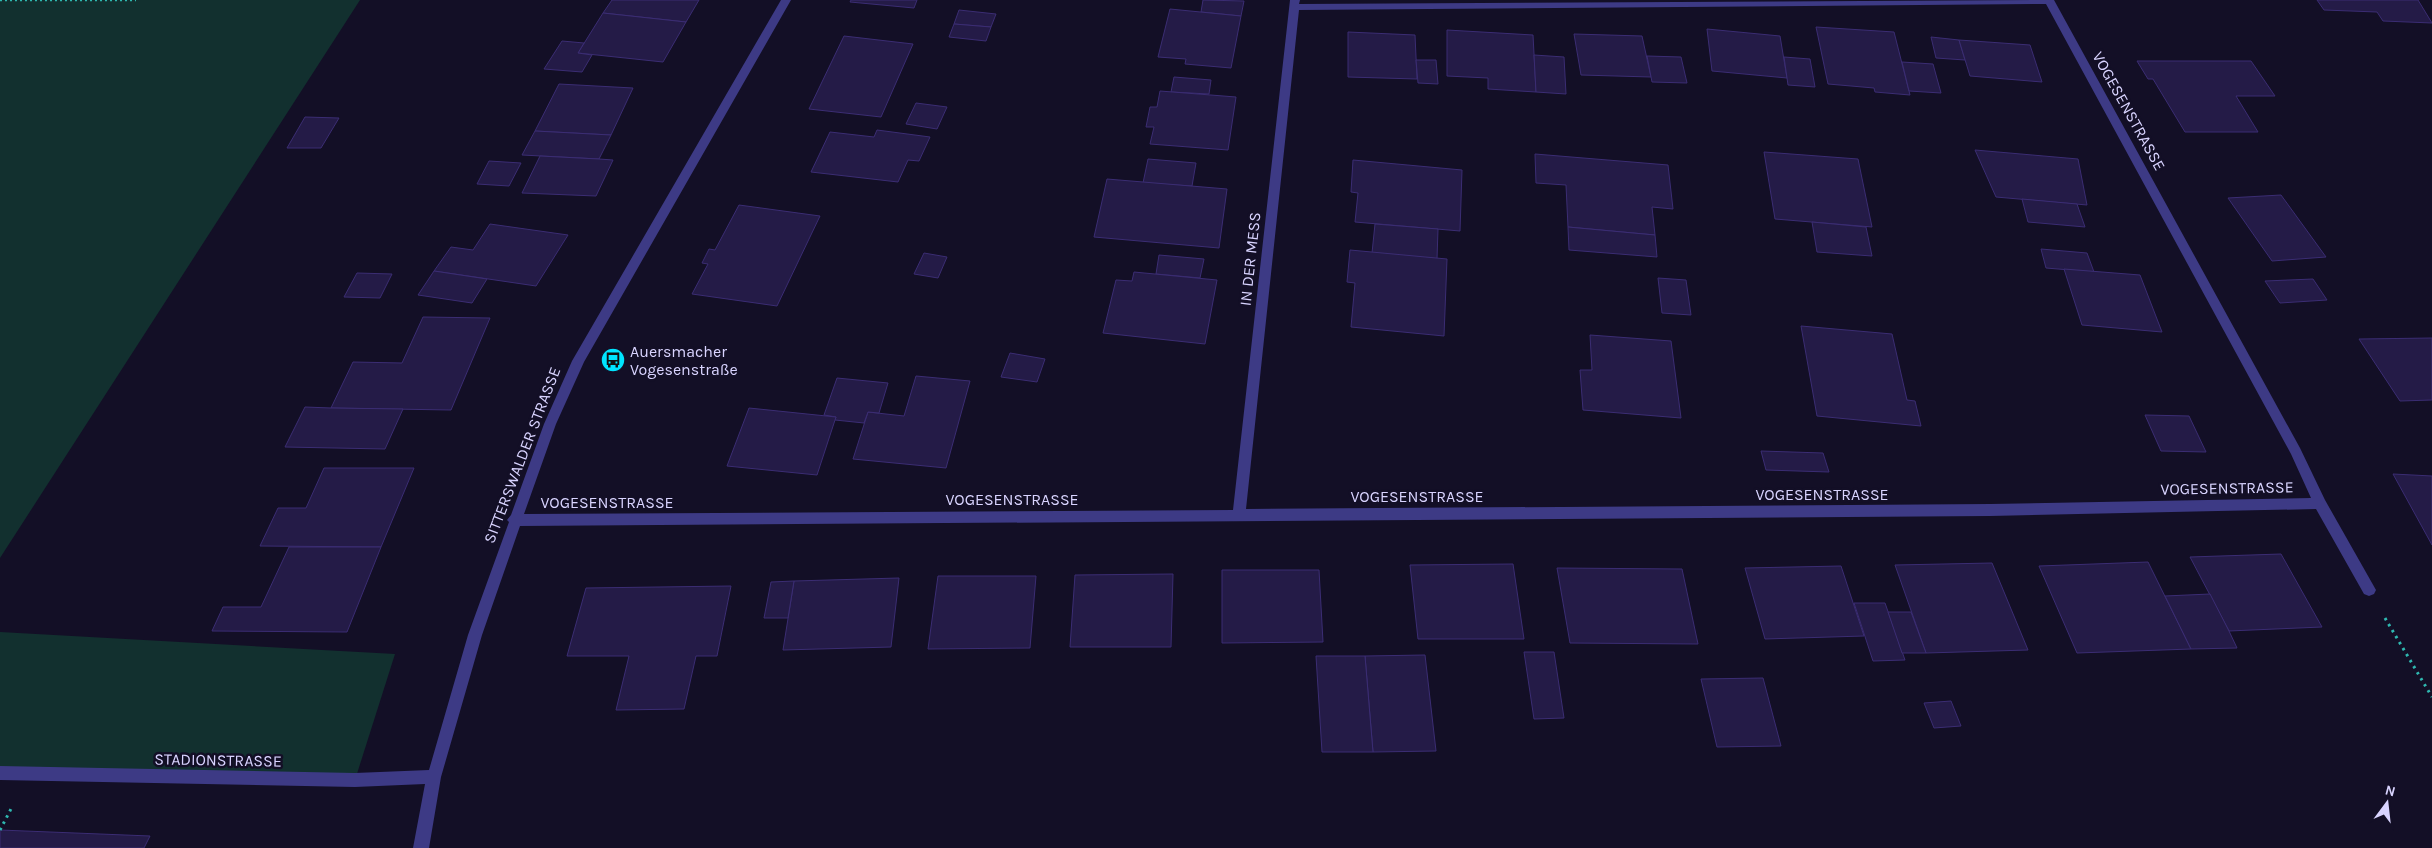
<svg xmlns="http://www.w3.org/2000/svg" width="2432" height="848" font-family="Karla,sans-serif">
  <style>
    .green { fill: #12302f }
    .building { fill: #241b47; stroke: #3b2d73 }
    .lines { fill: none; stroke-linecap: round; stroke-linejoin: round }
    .path-far1 { stroke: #2fb8b0; stroke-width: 2.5; stroke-dasharray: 2 3; stroke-linecap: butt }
    .path { stroke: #2fb8b0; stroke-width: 3; stroke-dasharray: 2.5 4.5; stroke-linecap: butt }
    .minor { fill: #3d3a85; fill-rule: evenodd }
    .labels { text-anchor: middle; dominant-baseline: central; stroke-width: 5; stroke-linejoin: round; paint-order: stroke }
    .street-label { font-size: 16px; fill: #d9d4ff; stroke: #130f26 }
    .poi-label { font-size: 16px; fill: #d9d4ff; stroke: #130f26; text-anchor: start }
  </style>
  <rect width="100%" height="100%" fill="#130f26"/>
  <g class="green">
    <path d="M0,0H360L0,558Z"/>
    <path d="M0,632L395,654L355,780L0,773Z"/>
  </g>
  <g class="building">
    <path d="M612,0H699L686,22L603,13Z"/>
    <path d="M851,0H917L914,8L850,2Z"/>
    <path d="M1203,0L1244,1L1241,16L1201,12Z"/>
    <path d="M2317,0H2418L2432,23L2383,21L2377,12L2324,10Z"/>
    <path d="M1170,9L1241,16L1231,68L1185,64L1186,59L1158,57Z"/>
    <path d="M959,10L996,14L991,27L954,24Z"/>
    <path d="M603,13L686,22L663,62L578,53Z"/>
    <path d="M954,24L991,27L986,41L949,37Z"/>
    <path d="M1816,27L1894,32L1910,95L1875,92L1874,88L1828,84Z"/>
    <path d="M1707,29L1780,36L1787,78L1712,71Z"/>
    <path d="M1447,30L1533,35L1536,92L1488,89V78L1447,76Z"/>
    <path d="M1348,32L1415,35L1417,79L1348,77Z"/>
    <path d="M1574,34L1642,36L1651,77L1581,75Z"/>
    <path d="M844,36L913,44L881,117L809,109Z"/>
    <path d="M1931,37L1959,40L1965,60L1936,58Z"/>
    <path d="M1959,40L2030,45L2042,82L1970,76Z"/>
    <path d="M562,41L584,43L578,53L592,55L582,72L544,69Z"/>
    <path d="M1534,55L1564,57L1566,94L1536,92Z"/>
    <path d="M1647,56L1681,57L1687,83L1652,82Z"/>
    <path d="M1784,57L1810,59L1815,87L1788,85Z"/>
    <path d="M1416,60H1436L1438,84L1418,83Z"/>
    <path d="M2137,61H2251L2275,96H2236L2258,132H2185L2153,79H2148Z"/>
    <path d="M1902,62L1933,64L1941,93L1909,91Z"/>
    <path d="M1174,77L1211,80L1209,94L1171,92Z"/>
    <path d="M559,84L633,88L611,135L535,131Z"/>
    <path d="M1160,91L1236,97L1228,150L1150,144L1154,127H1146L1150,107H1157Z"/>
    <path d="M916,103L947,107L937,129L906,124Z"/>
    <path d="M305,117L339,118L321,148H287Z"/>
    <path d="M877,130L930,137L919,161L908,160L898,182L811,172L830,132L874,137Z"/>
    <path d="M535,131L611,135L599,159L522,155Z"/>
    <path d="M1975,150L2078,159L2087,205L1996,197Z"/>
    <path d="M1764,152L1858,159L1872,227L1775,219Z"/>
    <path d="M1535,154L1668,165L1673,209L1652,207L1655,235L1568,227L1566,185L1536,183Z"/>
    <path d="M540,156L599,159L613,160L596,196L522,193Z"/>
    <path d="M1148,159L1196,163L1192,186L1143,183Z"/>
    <path d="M1353,160L1462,170L1460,231L1355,222L1358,193L1351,192Z"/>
    <path d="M489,161L521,163L509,186L477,184Z"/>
    <path d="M1107,179L1227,189L1219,248L1094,237Z"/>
    <path d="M2281,195L2326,257L2272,261L2228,198Z"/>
    <path d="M2022,199L2077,204L2085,227L2028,222Z"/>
    <path d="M739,205L820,216L777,306L692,294L708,264L702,263L709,249L715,250Z"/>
    <path d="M1812,222L1866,227L1872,256L1817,252Z"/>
    <path d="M490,224L568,235L536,286L434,271L451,247L473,250Z"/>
    <path d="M1375,224L1438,229L1437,259L1372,253Z"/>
    <path d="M1568,227L1655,235L1657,257L1569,250Z"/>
    <path d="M2041,249L2087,253L2094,272L2046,268Z"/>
    <path d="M1350,250L1447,259L1444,336L1351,327L1355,283L1347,282Z"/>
    <path d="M924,253L947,257L938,278L914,274Z"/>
    <path d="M1159,255L1204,259L1200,278L1156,274Z"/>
    <path d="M2064,269L2140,275L2162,332L2082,325Z"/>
    <path d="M434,271L487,279L472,303L418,295Z"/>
    <path d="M1134,272L1217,280L1205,344L1103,333L1116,280L1132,281Z"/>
    <path d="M357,273L392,274L380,298L344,297Z"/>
    <path d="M1658,278L1686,280L1691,315L1662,313Z"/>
    <path d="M2313,279L2327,300L2280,303L2265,281Z"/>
    <path d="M423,317L490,318L451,410L331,408L353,362L402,363Z"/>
    <path d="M1801,326L1892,334L1907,400L1915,401L1921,426L1817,416Z"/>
    <path d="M1590,335L1671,341L1681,418L1583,410L1580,370H1592Z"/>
    <path d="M2432,338V400L2400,401L2359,339Z"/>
    <path d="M1010,353L1045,359L1037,382L1001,377Z"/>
    <path d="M916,376L970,381L946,468L853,459L868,412L904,416Z"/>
    <path d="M837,378L888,383L879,413L868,412L864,423L835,420L836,417L824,415Z"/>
    <path d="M305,407L331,408L403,409L385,449L285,447Z"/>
    <path d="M749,408L836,417L817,475L727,466Z"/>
    <path d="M2145,415L2189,416L2206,452L2161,451Z"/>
    <path d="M1761,451L1823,453L1829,472L1766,470Z"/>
    <path d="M324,468H414L381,547L260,546L278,508H306Z"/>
    <path d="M2393,474L2432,476V545Z"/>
    <path d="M289,547H381L347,632L212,631L223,607H261Z"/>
    <path d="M2281,554L2322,627L2229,631L2190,557Z"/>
    <path d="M2148,562L2191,649L2077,653L2039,566Z"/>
    <path d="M1992,563L2028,650L1926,653L1895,565Z"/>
    <path d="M1513,564L1524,639H1418L1410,565Z"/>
    <path d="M1841,566L1864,636L1765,639L1745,568Z"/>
    <path d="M1557,568L1682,569L1698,644L1570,643Z"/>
    <path d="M1222,570H1319L1323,642L1222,643Z"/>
    <path d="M1173,574L1171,647H1070L1075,575Z"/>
    <path d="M938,576H1036L1030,648L928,649Z"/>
    <path d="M899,578L891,647L783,650L794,581Z"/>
    <path d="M794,581L788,618H764L771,582Z"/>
    <path d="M731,586L717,656H696L684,709L616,710L629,656H567L586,588Z"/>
    <path d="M2210,594L2229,631L2237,648L2191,649L2165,596Z"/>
    <path d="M1854,603H1885L1905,660L1873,661Z"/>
    <path d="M1888,612H1911L1926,653H1902Z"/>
    <path d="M1524,652H1554L1564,718L1534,719Z"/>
    <path d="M1425,655L1436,751L1373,752L1365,656Z"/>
    <path d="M1316,656H1365L1373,752H1322Z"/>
    <path d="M1763,678L1781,746L1717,747L1701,679Z"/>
    <path d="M1951,701L1961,726L1934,728L1924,703Z"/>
    <path d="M0,830L150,836L144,848H0Z"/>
  </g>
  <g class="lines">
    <path class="path-far1" d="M0,0H136"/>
    <g class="path">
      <path d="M2385,618L2432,697"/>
      <path d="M0,830L12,807"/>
    </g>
    <path class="minor" d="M781,0H791L584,362L556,424L524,514L1233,510L1290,0H1300L1299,4L2054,0L2300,448L2325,500L2376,590L2374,594L2369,596L2364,594L2316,509L1990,516L520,526L482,635L441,777L429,848H413L425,784L355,787L0,780V766L355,773L429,770L468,635L509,522L507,520L511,515L544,424L572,361ZM2046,4L2291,454L2311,498L1990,504L1246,509L1299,10Z"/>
  </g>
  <defs>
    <g id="bus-disc" transform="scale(1.25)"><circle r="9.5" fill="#00e5ff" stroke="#130f26"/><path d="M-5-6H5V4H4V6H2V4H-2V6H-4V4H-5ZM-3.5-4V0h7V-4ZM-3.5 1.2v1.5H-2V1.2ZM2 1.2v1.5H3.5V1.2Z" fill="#111"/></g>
  </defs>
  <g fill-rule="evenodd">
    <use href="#bus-disc" x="613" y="360"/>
  </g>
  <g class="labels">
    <g class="street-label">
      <text transform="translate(2129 111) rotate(61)">VOGESENSTRASSE</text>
      <text transform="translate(1250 259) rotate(-84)">IN DER MESS</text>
      <text transform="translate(522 455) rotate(-69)">SITTERSWALDER STRASSE</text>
      <text transform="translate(2227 488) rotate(-1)">VOGESENSTRASSE</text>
      <text x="1822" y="494">VOGESENSTRASSE</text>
      <text x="1417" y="496">VOGESENSTRASSE</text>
      <text x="1012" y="499">VOGESENSTRASSE</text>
      <text x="607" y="502">VOGESENSTRASSE</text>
      <text transform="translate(218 760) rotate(1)">STADIONSTRASSE</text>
    </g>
    <g class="poi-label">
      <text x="630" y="351">Auersmacher<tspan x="630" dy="18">Vogesenstraße</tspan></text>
    </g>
  </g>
  <g transform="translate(2387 803) rotate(15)" stroke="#130f26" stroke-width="4" paint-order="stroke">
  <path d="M0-4L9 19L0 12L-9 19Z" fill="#d9d4ff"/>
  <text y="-8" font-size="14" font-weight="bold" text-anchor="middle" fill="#d9d4ff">N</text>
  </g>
</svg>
